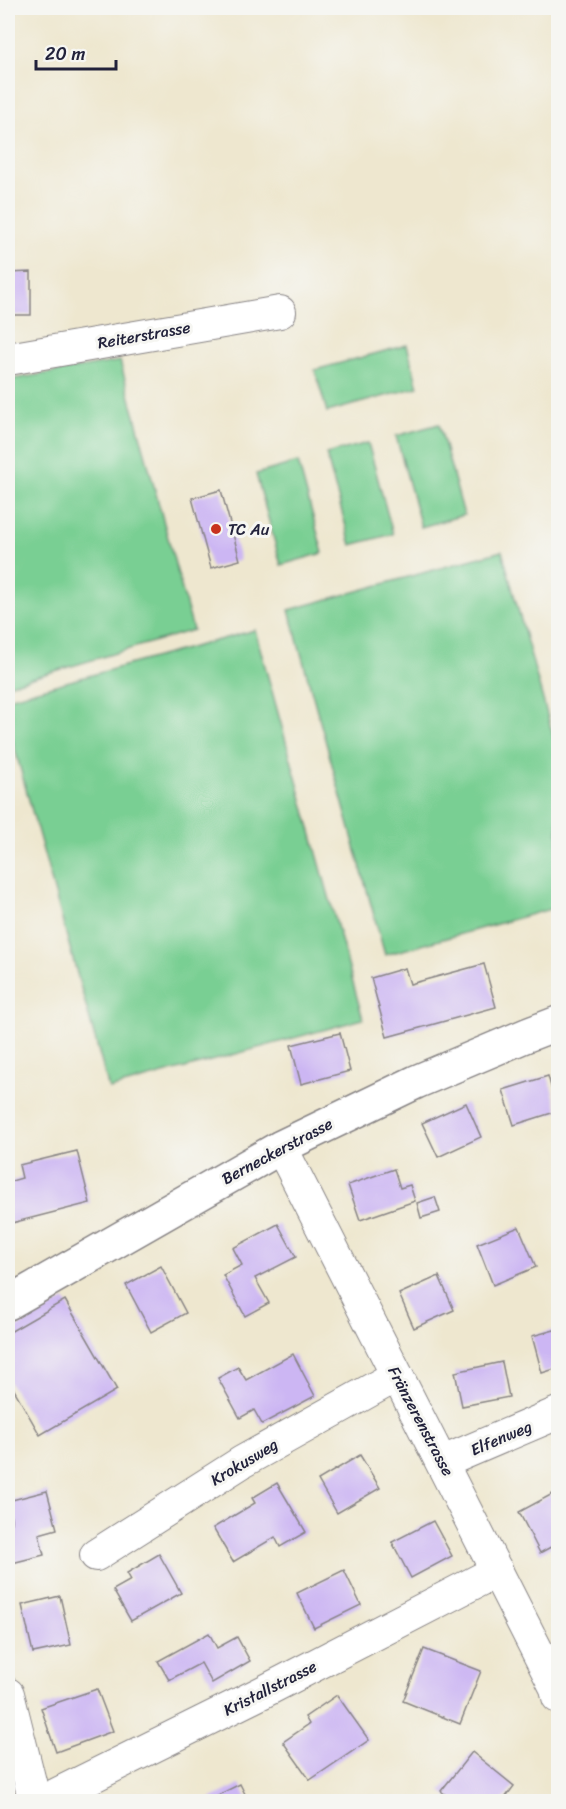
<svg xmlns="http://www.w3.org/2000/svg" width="566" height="1809" font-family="Sriracha,sans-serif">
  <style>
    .green { fill: #79cf93; stroke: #4e7867; stroke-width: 1.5 }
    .building { fill: #ccb6f3 }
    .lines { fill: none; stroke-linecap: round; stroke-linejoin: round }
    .street-casing { stroke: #888485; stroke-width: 34 }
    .secondary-casing { stroke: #888485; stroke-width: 36 }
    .street { stroke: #fff; stroke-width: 32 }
    .secondary { stroke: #fff; stroke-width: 33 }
    .poi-dot { fill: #c8321e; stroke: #f6f6f2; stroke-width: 2 }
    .labels { text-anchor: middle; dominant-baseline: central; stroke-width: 6; stroke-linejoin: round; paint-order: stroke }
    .street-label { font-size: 16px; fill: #22223b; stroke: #f6f6f2 }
    .poi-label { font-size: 16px; fill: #22223b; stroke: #f6f6f2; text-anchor: start }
  </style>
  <rect width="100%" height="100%" fill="#f6f6f2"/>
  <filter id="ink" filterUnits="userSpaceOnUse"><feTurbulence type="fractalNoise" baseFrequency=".0167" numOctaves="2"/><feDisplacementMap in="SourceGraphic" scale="12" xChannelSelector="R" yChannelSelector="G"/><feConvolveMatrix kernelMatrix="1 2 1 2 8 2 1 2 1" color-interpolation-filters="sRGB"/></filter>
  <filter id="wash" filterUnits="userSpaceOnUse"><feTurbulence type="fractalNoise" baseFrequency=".008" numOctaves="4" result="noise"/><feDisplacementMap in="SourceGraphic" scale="24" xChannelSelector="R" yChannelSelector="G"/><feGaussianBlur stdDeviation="1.35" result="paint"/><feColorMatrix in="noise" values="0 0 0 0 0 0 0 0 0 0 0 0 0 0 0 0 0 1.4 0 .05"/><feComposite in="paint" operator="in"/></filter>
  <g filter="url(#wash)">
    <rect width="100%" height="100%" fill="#eee7cf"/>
    <g class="green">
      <path d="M407,345L418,387L327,412L315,370Z"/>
      <path d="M120,361L193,630L8,685V380Z"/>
      <path d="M439,424L464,515L421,527L396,436Z"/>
      <path d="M368,443L393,534L351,545L326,454Z"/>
      <path d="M298,462L323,553L281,565L256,474Z"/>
      <path d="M502,551L558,754V907L385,955L289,610Z"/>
      <path d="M255,630L363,1019L109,1089L8,724V698Z"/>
    </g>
    <g id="blocks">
      <g class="building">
        <path d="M31,272V315H8V273Z"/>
        <path d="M221,490L240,560L211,568L192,498Z"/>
        <path d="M484,964L496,1007L387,1037L371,978L405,968L410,984Z"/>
        <path d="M340,1033L350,1071L301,1084L291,1045Z"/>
        <path d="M548,1076L558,1111L514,1125L503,1090Z"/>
        <path d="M466,1103L481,1137L438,1157L422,1123Z"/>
        <path d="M77,1151L90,1203L8,1224V1182L22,1178L19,1165Z"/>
        <path d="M394,1169L400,1188L410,1185L415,1201L360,1220L348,1185Z"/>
        <path d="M435,1197L440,1212L421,1218L417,1203Z"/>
        <path d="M278,1224L296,1257L255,1278L269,1303L245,1316L223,1275L242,1265L233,1248Z"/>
        <path d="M519,1227L536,1267L493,1285L477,1244Z"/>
        <path d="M161,1266L186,1313L151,1332L126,1285Z"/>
        <path d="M439,1276L454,1310L414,1328L399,1294Z"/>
        <path d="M65,1300L117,1390L40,1435L8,1379V1333Z"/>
        <path d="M558,1329V1368L542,1373L532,1336Z"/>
        <path d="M293,1354L315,1396L262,1424L254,1410L240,1418L218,1378L238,1367L246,1380Z"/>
        <path d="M502,1362L509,1397L462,1406L455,1372Z"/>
        <path d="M360,1455L380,1488L337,1513L318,1480Z"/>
        <path d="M277,1483L306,1532L280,1547L275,1537L233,1562L213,1528L255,1503L252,1498Z"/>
        <path d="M47,1491L57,1529L39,1534L44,1555L8,1564V1525L12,1523L8,1501Z"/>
        <path d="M558,1491V1543L540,1553L519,1512Z"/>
        <path d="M433,1521L452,1556L411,1578L392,1542Z"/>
        <path d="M159,1554L181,1593L131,1621L113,1590L131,1580L127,1573Z"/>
        <path d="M344,1570L361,1605L314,1628L297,1593Z"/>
        <path d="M60,1596L71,1645L33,1653L22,1605Z"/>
        <path d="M209,1633L217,1648L237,1637L250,1661L212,1683L201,1663L169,1680L158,1661Z"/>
        <path d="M424,1649L481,1671L460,1724L403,1701Z"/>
        <path d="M97,1689L113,1731L56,1752L41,1708Z"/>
        <path d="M337,1695L369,1740L310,1780L283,1742L309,1724L305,1717Z"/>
        <path d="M472,1752L514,1786L502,1802H454L441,1791Z"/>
        <path d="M240,1784L249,1802H204Z"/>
      </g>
    </g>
  </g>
  <g filter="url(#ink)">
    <use href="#blocks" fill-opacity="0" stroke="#888485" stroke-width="1.5"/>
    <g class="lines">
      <g class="street-casing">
        <g id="street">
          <path d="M8,359L280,312"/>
          <path d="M281,1147C372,1328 465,1508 556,1688L558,1697"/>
          <path d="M443,1462L558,1413"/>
          <path d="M96,1555L242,1462L396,1376"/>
          <path d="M8,1694L35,1802"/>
          <path d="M41,1802L263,1692L497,1571"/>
        </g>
      </g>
      <g class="secondary-casing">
        <path id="secondary" d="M8,1303L281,1147L416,1082L527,1035L558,1023"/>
      </g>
      <use href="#street" class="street"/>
      <use href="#secondary" class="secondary"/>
    </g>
  </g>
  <circle class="poi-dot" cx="216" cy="529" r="6"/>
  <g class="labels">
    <g class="street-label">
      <text transform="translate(144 335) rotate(-10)">Reiterstrasse</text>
      <text transform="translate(277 1151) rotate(-28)">Berneckerstrasse</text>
      <text transform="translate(421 1421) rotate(62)">Fränzerenstrasse</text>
      <text transform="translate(501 1438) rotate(-23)">Elfenweg</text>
      <text transform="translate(244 1462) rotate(-31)">Krokusweg</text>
      <text transform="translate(270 1688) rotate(-27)">Kristallstrasse</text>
    </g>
    <g class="poi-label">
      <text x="228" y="529">TC Au</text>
    </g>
  </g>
  <rect width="566" height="1809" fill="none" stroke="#f6f6f2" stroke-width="30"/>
  <path d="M36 60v9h80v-9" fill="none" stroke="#22223b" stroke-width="3"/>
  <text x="45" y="60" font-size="18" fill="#22223b" stroke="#f6f6f2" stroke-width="4.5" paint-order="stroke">20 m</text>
</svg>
